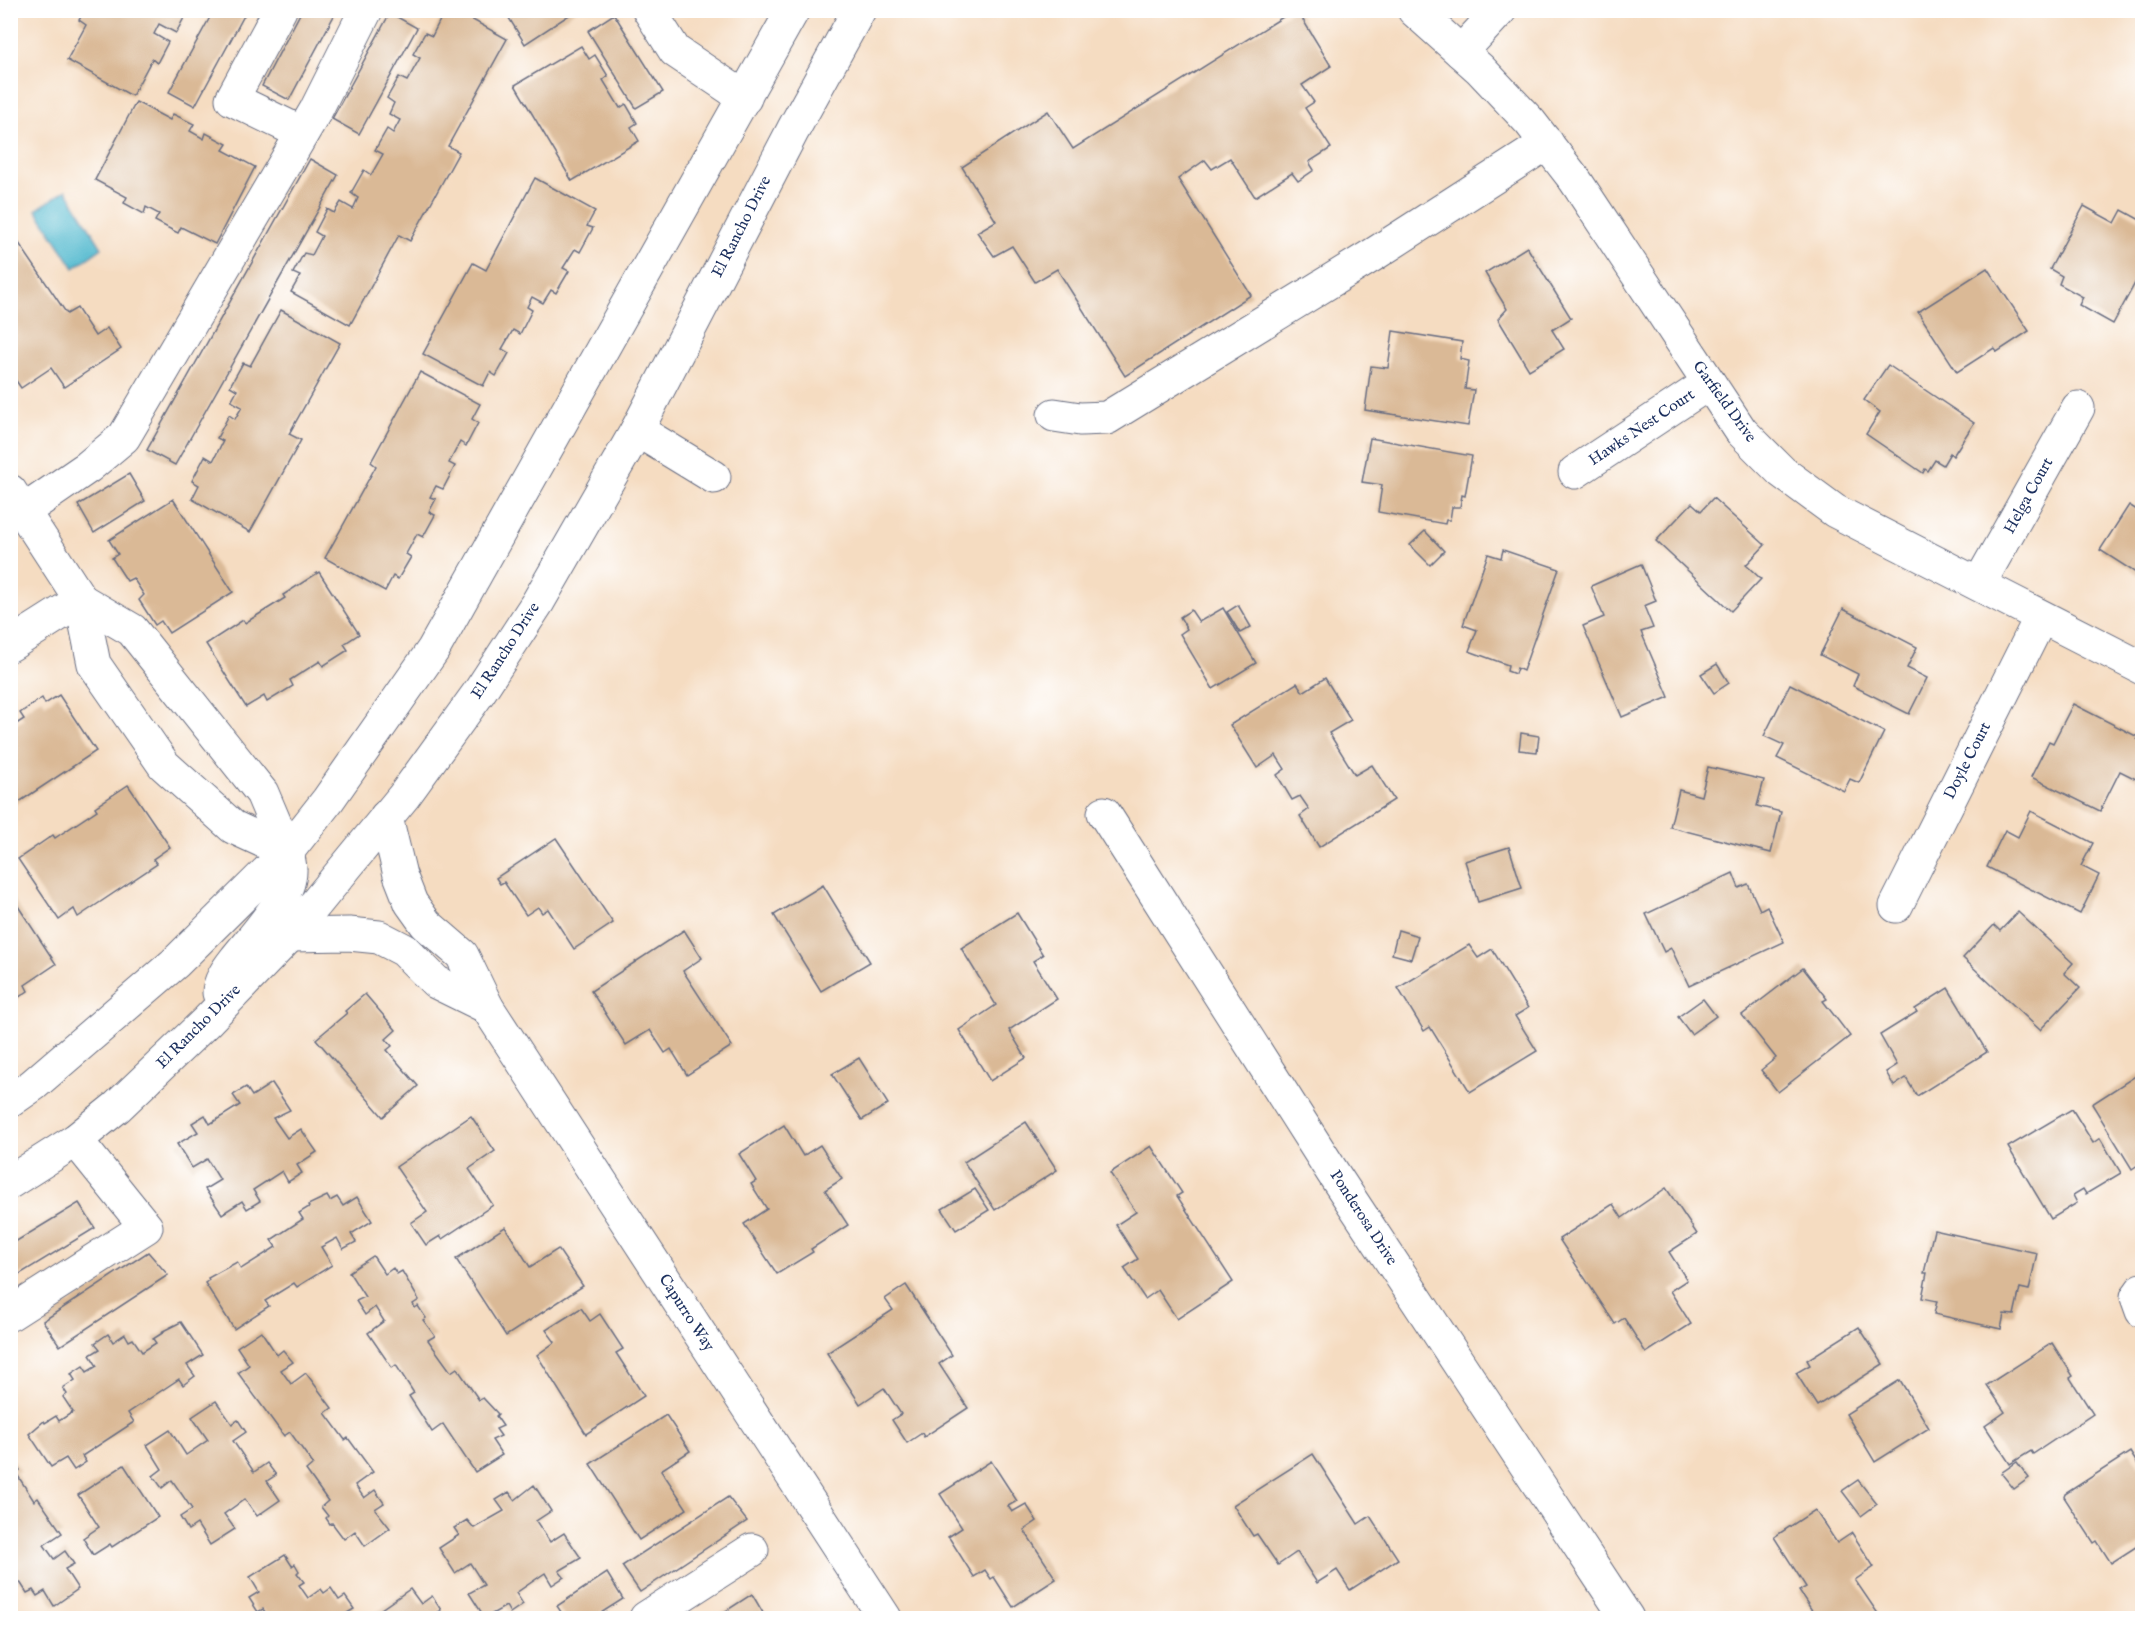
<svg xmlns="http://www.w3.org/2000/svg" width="2153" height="1629" font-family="'IM FELL English',serif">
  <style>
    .water { fill: #4fb8cd; stroke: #357496; stroke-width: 1.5 }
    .building { fill: #dab996 }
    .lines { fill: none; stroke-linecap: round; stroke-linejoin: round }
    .minor-casing { stroke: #676c81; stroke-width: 35 }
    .major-casing { stroke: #676c81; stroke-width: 35 }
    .minor { stroke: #fff; stroke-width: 33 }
    .major { stroke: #fff; stroke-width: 33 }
    .labels { text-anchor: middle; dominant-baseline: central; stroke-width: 6; stroke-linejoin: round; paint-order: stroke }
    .street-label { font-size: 16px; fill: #1b2f5e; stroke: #fff }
  </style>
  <rect width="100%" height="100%" fill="#fff"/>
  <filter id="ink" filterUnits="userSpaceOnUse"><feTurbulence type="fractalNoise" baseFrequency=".0167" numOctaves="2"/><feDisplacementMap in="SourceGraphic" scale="12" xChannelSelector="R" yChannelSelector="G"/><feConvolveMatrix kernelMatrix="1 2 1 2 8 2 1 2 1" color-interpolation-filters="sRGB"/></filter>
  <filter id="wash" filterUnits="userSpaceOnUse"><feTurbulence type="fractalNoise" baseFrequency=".008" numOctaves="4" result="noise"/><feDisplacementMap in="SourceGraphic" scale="24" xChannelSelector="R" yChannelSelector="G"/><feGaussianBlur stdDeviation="1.35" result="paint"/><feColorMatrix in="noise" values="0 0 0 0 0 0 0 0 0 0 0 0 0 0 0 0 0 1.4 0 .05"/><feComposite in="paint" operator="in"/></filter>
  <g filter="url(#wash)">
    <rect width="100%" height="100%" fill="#f5dcc1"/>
    <path class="water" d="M66,190L102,248L74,268L36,210Z"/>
    <g id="blocks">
      <g class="building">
        <path d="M85,10H184L187,12L176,33L159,24L154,34L168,42L157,63L152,59L132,96L67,60L86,25L79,20Z"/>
        <path d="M214,10H247L195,106L169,92Z"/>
        <path d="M302,10H337L289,100L262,86Z"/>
        <path d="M445,10H455L507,39L448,146L459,152L410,241L399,235L350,325L291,292L300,276L293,273L304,253L312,255L322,236L315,232L327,209L334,213L341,202L353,209L358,198L351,193L364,170L371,175L383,154L375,150L387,129L393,133L400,120L389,114L394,103L387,98L399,77L407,81L420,58L413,54L425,33L432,36Z"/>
        <path d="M504,10H577L525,44Z"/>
        <path d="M1294,10H1297L1331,66L1302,85L1314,102L1305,108L1331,148L1309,162L1314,170L1298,181L1292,173L1255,197L1230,158L1212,169L1205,160L1178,179L1251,295L1125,376L1057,269L1035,282L1012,246L994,256L977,232L996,221L962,167L1048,111L1073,149Z"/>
        <path d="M390,13L417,28L359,134L332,119Z"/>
        <path d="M614,14L663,92L636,108L588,31Z"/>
        <path d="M581,46L589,59L595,55L608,76L603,80L620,108L626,104L637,123L631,127L639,141L572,181L515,85Z"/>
        <path d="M136,102L170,120L173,114L194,124L190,131L204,139L206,133L227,144L223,150L255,167L215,244L181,227L178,233L172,230L155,221L159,214L146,207L144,214L124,203L127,197L95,180Z"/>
        <path d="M310,159L338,175L175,465L147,450Z"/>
        <path d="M535,178L595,211L587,226L593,228L580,252L575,249L563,268L569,271L556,293L551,290L543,303L532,297L527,307L532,310L520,334L513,330L502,349L509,353L496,376L490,372L483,386L423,354L473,263L486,270Z"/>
        <path d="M2084,206L2115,223L2122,210L2142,221V270L2113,324L2079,305L2083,297L2059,284L2062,276L2050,269Z"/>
        <path d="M10,230L67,314L77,308L95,336L107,328L121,349L64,387L51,368L21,388L10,372Z"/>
        <path d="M1527,247L1571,318L1552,330L1564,349L1529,370L1498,319L1507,309L1485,273Z"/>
        <path d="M1987,268L2029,331L1997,352L1994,348L1957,372L1918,312Z"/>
        <path d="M281,310L340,343L289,434L301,440L250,532L192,499L199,485L192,481L205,456L213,461L223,441L217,438L229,415L235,419L242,407L231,401L237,390L230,386L243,363L250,366Z"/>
        <path d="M1393,331L1462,342L1460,359L1469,361L1465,389L1474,390L1468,426L1365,410L1371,366L1388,368Z"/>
        <path d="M1888,365L1974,423L1953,456L1950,453L1943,465L1935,460L1928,471L1925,469L1923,473L1866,434L1880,412L1864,400Z"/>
        <path d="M420,372L480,404L472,419L478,423L466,446L460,442L449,463L455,466L443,489L436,486L430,497L436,499L429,512L435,515L423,537L417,534L406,554L411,557L398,579L393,576L385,591L325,558L376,466L371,462Z"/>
        <path d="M1370,438L1472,456L1465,496L1462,495L1460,507H1452L1450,520H1446L1445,524L1378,512L1382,485L1362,482Z"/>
        <path d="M129,474L145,501L94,533L78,505Z"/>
        <path d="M1713,498L1765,545L1746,565L1761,579L1731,611L1656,541L1692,503L1701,511Z"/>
        <path d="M173,499L233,592L169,633L161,621L155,625L139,600L144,595L133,578L127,581L112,558L118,554L109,540Z"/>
        <path d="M2129,505L2140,512L2142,509V577L2100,550Z"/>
        <path d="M1425,531L1444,551L1430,565L1410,545Z"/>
        <path d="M1503,550L1559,569L1523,671L1517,668L1515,674L1507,671L1508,665L1469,651L1477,630L1463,625L1488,554L1501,558Z"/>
        <path d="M1641,564L1656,601L1644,606L1653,628L1641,632L1669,697L1622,717L1583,626L1604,617L1591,586Z"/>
        <path d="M319,572L359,634L344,644L348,650L323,666L320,661L290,680L293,686L267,702L264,696L246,707L206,644L243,620L245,623L285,598L283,595Z"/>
        <path d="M1238,605L1251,627L1240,633L1227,612Z"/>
        <path d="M1223,608L1256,663L1213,689L1180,634L1187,629L1180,617L1191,610L1199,622Z"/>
        <path d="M1843,609L1917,647L1907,668L1927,678L1909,714L1853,686L1858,674L1820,655Z"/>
        <path d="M1717,664L1729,683L1714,693L1701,674Z"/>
        <path d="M1325,678L1351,720L1329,733L1355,775L1372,765L1394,800L1319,847L1300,816L1309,809L1300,796L1292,800L1277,775L1285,769L1276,755L1257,768L1230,725L1297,683L1303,692Z"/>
        <path d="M1790,684L1884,732L1859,783L1850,779L1844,791L1777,758L1784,745L1764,736Z"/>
        <path d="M59,695L96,751L10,808V728L24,719L20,713L42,698L45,704Z"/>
        <path d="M2073,704L2138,737L2137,739L2142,742V782L2120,771L2100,811L2031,777L2049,741L2053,743Z"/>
        <path d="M1521,733L1539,736L1537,752L1519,750Z"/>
        <path d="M1708,767L1764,780L1757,806L1781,812L1771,853L1670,827L1679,790L1701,796Z"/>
        <path d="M128,785L170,847L153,859L157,864L84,913L78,917L74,909L59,920L18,859L53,835L55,838L97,810L95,807Z"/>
        <path d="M2031,811L2093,843L2081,866L2099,875L2080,914L1987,867L2005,830L2018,837Z"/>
        <path d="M556,838L613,923L574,949L548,909L542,913L538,907L526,915L504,882L500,884L496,878Z"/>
        <path d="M1509,847L1522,888L1478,902L1465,861Z"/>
        <path d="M1733,873L1739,888L1748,884L1760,910L1767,906L1784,942L1689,986L1671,948L1664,952L1646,914Z"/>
        <path d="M823,885L870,962L821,991L774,915Z"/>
        <path d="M10,894L56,964L25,985L28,991L10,1003Z"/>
        <path d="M2018,912L2073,963L2064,973L2080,988L2040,1030L1963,958L1994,925L2000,931Z"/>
        <path d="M1017,913L1043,955L1033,961L1057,999L1009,1030L1026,1058L990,1081L959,1030L996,1005L961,948Z"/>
        <path d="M684,930L702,958L683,971L732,1046L687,1075L671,1049L665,1053L650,1030L626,1045L591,991Z"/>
        <path d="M1398,930L1418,936L1411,959L1392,954Z"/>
        <path d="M1469,945L1478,958L1492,949L1528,1008L1515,1016L1537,1051L1470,1092L1430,1027L1424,1031L1398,988Z"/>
        <path d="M1803,968L1827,999L1823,1001L1850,1036L1778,1092L1761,1070L1776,1058L1742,1015Z"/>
        <path d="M1948,988L1987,1052L1917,1096L1906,1078L1894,1086L1886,1072L1897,1065L1880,1035L1917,1012L1915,1009Z"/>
        <path d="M365,994L396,1030L386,1039L392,1046L387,1050L418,1086L383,1117L316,1039L347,1013L345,1011Z"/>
        <path d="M1703,999L1716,1016L1691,1034L1678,1017Z"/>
        <path d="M859,1058L888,1104L862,1120L832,1074Z"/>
        <path d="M2140,1073L2141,1075L2142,1074V1162L2132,1169L2092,1104Z"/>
        <path d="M272,1083L290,1110L273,1118L287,1138L301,1129L317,1152L297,1165L302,1173L288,1182L282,1171L253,1190L260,1201L247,1209L242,1201L222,1214L205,1189L220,1180L207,1159L192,1168L177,1144L198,1132L192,1123L205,1115L210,1124L240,1105L233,1095L246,1087L252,1096Z"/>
        <path d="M2072,1109L2093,1143L2100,1138L2121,1173L2086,1194L2083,1189L2073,1195L2077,1203L2051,1219L2008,1147Z"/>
        <path d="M471,1116L495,1151L469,1169L493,1205L442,1239L440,1236L426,1245L411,1223L427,1212L396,1167Z"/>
        <path d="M1026,1122L1057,1170L995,1210L964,1162Z"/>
        <path d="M784,1125L803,1156L820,1145L842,1179L825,1190L848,1225L811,1249L813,1252L777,1274L744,1224L767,1209L751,1184L756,1181L739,1154Z"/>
        <path d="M1151,1146L1182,1193L1177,1196L1233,1282L1177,1319L1158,1290L1145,1299L1124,1268L1138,1259L1116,1225L1136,1212L1110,1173Z"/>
        <path d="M1666,1188L1697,1234L1669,1252L1687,1280L1670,1291L1691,1324L1646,1353L1624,1318L1615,1324L1559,1239L1613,1204L1622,1218Z"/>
        <path d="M975,1189L989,1210L956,1230L942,1209Z"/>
        <path d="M327,1196L330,1201L337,1197L343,1206L357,1197L372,1221L351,1234L356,1242L343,1249L337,1238L321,1247L332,1265L297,1287L294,1283L265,1301L269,1306L234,1329L205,1283L209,1280L208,1278L237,1262L241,1269L276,1247L271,1240L303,1219L299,1213L309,1207L308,1205Z"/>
        <path d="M79,1203L95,1228L10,1280V1245Z"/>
        <path d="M505,1227L530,1267L558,1249L583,1286L506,1336L456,1259Z"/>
        <path d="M1934,1230L2037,1253L2029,1290L2020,1288L2014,1315L2004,1314L2001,1329L1934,1314L1937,1301L1922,1298L1927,1273H1924Z"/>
        <path d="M148,1252L168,1275L60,1346L43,1321Z"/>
        <path d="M373,1256L385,1274L393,1268L397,1274L402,1271L419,1300L413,1304L415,1308L418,1306L426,1318L423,1320L435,1336L428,1340L451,1372L457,1368L479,1400L483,1398L498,1414L496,1416L503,1426L496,1429L501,1436L492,1440L502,1455L475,1472L443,1424L432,1432L409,1396L414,1393L396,1365L392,1368L368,1333L384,1321L375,1307L365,1315L356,1301L365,1297L349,1272Z"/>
        <path d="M906,1285L952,1355L939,1364L968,1408L924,1437L922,1433L907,1443L892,1420L901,1414L884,1388L860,1404L827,1353L893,1310L885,1299Z"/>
        <path d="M581,1308L590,1321L600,1314L623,1349L616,1353L644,1396L586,1434L537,1355L555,1342L546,1330Z"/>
        <path d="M181,1322L203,1355L187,1365L195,1376L183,1385L179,1379L128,1413L134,1422L82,1456L86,1462L74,1470L66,1458L51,1467L29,1434L44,1421L45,1423L56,1416L59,1421L73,1412L63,1397L67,1394L63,1388L75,1380L71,1374L83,1366L87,1372L97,1366L90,1355L100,1349L95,1343L108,1334L113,1342L125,1334L129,1341L133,1339L142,1352L156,1343L153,1339L164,1332L163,1331Z"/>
        <path d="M1859,1327L1883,1364L1817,1406L1796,1373L1810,1365L1807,1360Z"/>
        <path d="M261,1331L277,1355L283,1350L293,1362L281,1370L291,1384L306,1373L332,1408L325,1413L345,1440L348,1438L373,1472L355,1485L364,1498L375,1490L384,1503L375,1509L390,1528L365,1546L355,1531L344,1539L332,1523L330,1524L326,1518L328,1516L321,1507L328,1501L306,1470L313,1464L290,1432L284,1436L238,1373L249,1365L237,1347Z"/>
        <path d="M2052,1343L2073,1376L2070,1378L2093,1414L2033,1454L2031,1451L2010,1464L1985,1426L2005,1412L1987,1385Z"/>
        <path d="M1900,1380L1929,1428L1875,1462L1846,1414Z"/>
        <path d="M216,1401L232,1424L238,1420L246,1432L233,1441L254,1472L267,1463L276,1475L267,1481L280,1500L257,1516L245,1499L224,1514L235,1529L210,1545L197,1524L188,1530L180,1517L192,1509L172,1480L162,1488L153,1476L162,1469L147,1445L170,1430L186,1455L208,1440L192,1417Z"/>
        <path d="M666,1415L690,1451L661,1470L687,1509L639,1540L590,1464Z"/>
        <path d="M2130,1452L2142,1471V1543L2111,1563L2097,1541L2094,1543L2064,1497L2065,1494Z"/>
        <path d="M1313,1454L1358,1524L1370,1516L1398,1559L1350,1590L1337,1570L1317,1583L1297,1552L1278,1565L1257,1534L1253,1536L1233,1505Z"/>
        <path d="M10,1455L20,1470L16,1473L34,1501L38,1498L62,1533L44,1545L54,1559L65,1551L74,1564L65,1569L78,1589L54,1606L45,1591L37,1596L33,1590L27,1593L20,1582L18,1583L10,1567L13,1562L10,1559Z"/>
        <path d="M991,1461L1017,1501L1008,1506L1012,1512L1026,1504L1037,1521L1024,1530L1056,1579L1013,1607L994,1577L991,1579L985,1570L974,1577L950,1539L948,1537L962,1528L940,1494Z"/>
        <path d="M2017,1462L2029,1478L2014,1489L2001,1473Z"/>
        <path d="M124,1465L158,1517L112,1547L110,1544L93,1555L83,1538L99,1527L78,1495Z"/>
        <path d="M1858,1480L1877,1504L1861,1516L1842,1491Z"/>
        <path d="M534,1485L551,1511L536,1521L550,1542L564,1533L581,1558L559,1571L564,1577L552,1585L545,1573L516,1593L523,1604L510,1613L506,1606L485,1618L469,1593L484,1585L470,1563L455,1573L439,1548L459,1535L454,1528L467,1520L474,1528L504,1511L496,1500L509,1492L515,1500Z"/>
        <path d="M728,1497L747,1521L640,1592L622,1566Z"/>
        <path d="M1815,1510L1837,1543L1852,1533L1874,1567L1855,1580L1881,1618H1817L1799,1591L1806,1587L1774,1537Z"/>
        <path d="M285,1555L292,1566L295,1564L299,1571L297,1573L304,1582L299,1585L308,1598L321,1589L324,1593L331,1588L339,1600L345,1596L354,1609L347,1613L350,1618H269L263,1609L258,1612L249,1598L259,1592L250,1577Z"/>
        <path d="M607,1573L623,1599L593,1618H565L557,1606Z"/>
        <path d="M410,1589L421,1604L432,1596L441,1610L434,1614L437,1618H381L377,1612Z"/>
        <path d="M752,1594L766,1618H715Z"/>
      </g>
    </g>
  </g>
  <g filter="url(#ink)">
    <use href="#blocks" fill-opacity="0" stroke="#676c81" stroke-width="1.5"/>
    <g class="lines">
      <g class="minor-casing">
        <g id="minor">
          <path d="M280,10L232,99L302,133"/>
          <path d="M649,10L675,51L745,98"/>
          <path d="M1414,10L1480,69L1530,122L1575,180L1741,431L1782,472L1835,511L2142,668"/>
          <path d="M1461,52L1500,10"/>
          <path d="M1054,415L1080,419L1107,418L1376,253L1547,143"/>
          <path d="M637,430L714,477"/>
          <path d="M1575,472L1709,383"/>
          <path d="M10,491L81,600L94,664L164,765L233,827L287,852"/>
          <path d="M24,511L88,467L124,437L316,110L366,10"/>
          <path d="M1979,584L2078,408"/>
          <path d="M81,600L132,630L262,793L287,852"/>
          <path d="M10,645L81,600"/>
          <path d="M1104,813L1333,1173L1627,1618"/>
          <path d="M386,817L400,875L411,903L426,924L462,955L487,1007L885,1618"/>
          <path d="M1896,906L2041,617"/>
          <path d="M290,935L349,934L379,937L404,950L436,982L487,1007"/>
          <path d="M2142,1290L2137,1297L2142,1311"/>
          <path d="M10,1314L146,1227L76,1140"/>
          <path d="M646,1618L752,1550"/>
        </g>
      </g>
      <g class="major-casing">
        <g id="major">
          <path d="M219,993C219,981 228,969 235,960C252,938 291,898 290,870C290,864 288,858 287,852"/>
          <path d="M10,1101L33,1085L175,963L287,852L328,800L433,650L793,10"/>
          <path d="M10,1182L76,1140L117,1107L207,1021L290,935L404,796L480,691L538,602L637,430L793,130L859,10"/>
        </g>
      </g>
      <use href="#minor" class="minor"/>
      <use href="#major" class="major"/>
    </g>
  </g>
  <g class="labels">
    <g class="street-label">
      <text transform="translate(742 227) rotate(-63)">El Rancho Drive</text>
      <text transform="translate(1724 402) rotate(54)">Garfield Drive</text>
      <text transform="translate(1642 428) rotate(-34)">Hawks Nest Court</text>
      <text transform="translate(2029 496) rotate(-61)">Helga Court</text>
      <text transform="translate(506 651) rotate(-57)">El Rancho Drive</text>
      <text transform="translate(1968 761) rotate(-63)">Doyle Court</text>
      <text transform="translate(199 1027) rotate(-45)">El Rancho Drive</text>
      <text transform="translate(1363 1218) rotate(57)">Ponderosa Drive</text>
      <text transform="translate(686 1313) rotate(57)">Capurro Way</text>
    </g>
  </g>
  <rect width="2153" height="1629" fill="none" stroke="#fff" stroke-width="36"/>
</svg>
